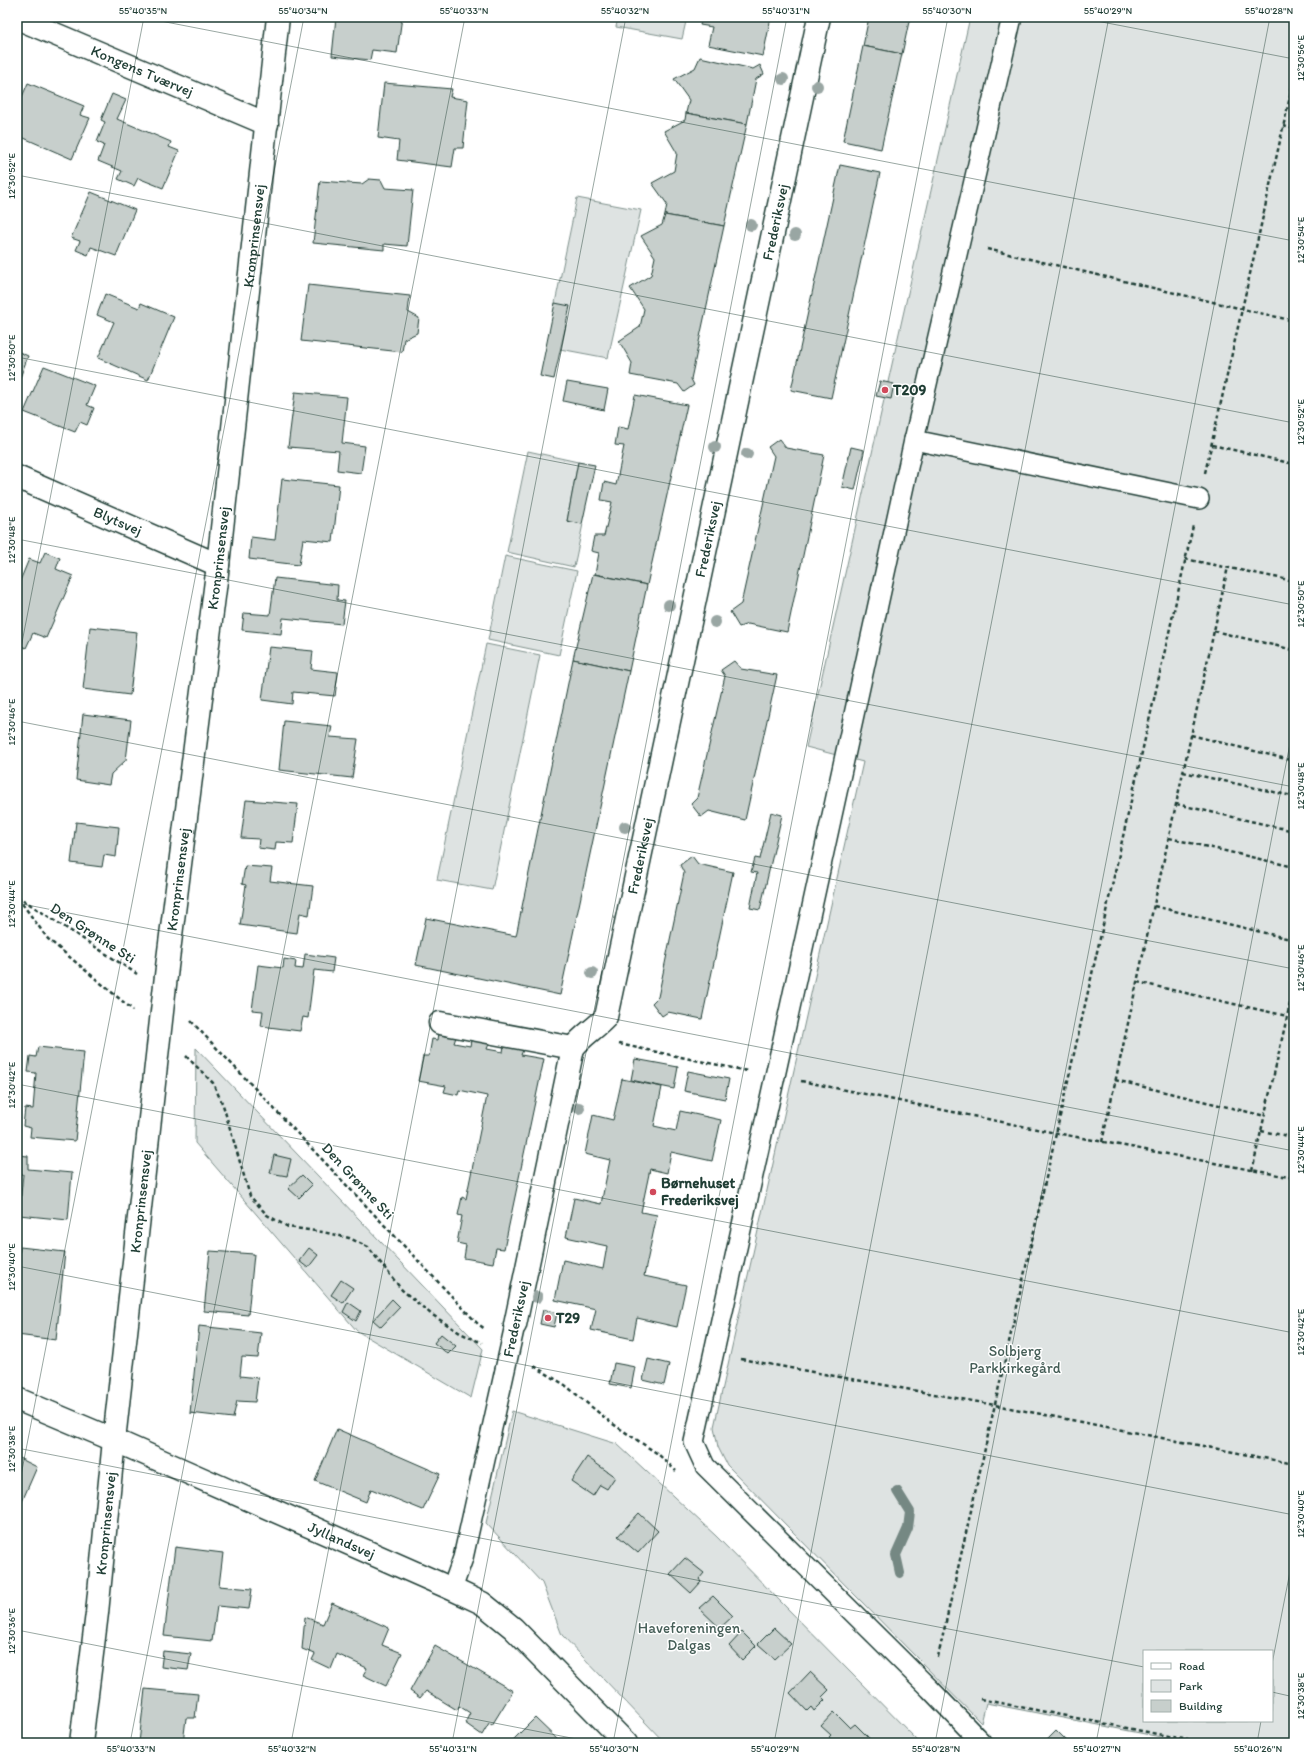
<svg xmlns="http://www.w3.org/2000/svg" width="1311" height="1760" font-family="Itim,sans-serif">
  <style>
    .green { fill: #dee3e2; stroke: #7e908b; fill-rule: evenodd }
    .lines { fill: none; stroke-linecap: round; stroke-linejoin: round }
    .stream { stroke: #758883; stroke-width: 10 }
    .building { fill: #c7cfcc; stroke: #1f3d34 }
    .lane-casing { stroke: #1f3d34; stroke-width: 22 }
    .street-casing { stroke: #1f3d34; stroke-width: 25 }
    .path { stroke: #1f3d34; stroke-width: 2.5; stroke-dasharray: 4 3; stroke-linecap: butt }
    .lane { stroke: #fff; stroke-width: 19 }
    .street { stroke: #fff; stroke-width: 22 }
    .tree { fill: #99a6a3 }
    .ticks { fill: none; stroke: #1f3d34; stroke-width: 1; stroke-opacity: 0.45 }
    .poi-dot { fill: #d1495b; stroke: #fff; stroke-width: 1.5 }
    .labels { text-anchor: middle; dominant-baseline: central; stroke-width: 3; stroke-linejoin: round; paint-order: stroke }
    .street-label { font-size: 15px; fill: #1f3d34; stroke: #fff }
    .poi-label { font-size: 15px; font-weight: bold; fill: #1f3d34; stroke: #fff; text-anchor: start }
    .park-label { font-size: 15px; fill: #455e57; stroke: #fff }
    .neatline { fill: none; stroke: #1f3d34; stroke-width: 1.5 }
    .ticks-label { font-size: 10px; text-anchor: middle; fill: #1f3d34 }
  </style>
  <rect width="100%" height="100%" fill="#fff"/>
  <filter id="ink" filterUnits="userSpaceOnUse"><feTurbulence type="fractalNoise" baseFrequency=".025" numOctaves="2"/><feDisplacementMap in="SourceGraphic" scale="8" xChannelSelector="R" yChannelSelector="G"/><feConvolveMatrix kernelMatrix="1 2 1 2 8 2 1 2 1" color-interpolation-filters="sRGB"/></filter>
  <g filter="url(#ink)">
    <g class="green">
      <path d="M618,17H687L682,39L616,27Z"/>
      <path d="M970,17H1294V1743H1191L986,1703L981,1723L727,1465L718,1447L714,1427L863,762L806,747ZM1144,1651H1272V1721H1144Z"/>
      <path d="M577,198L641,210L608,358L560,349L555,303Z"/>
      <path d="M528,451L578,462L567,521L583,524L574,567L507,552Z"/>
      <path d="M505,556L577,571L559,655L488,640Z"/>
      <path d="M486,644L540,655L492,890L437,880Z"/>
      <path d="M196,1048L483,1349L471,1398L357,1331L195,1143Z"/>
      <path d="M512,1411L617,1444L716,1536L920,1743H665L562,1635L542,1583L486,1523Z"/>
    </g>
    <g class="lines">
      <path class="stream" d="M897,1491L910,1512L908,1528L896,1555L900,1573"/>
    </g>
    <g class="building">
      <path d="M336,17H402L397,53L372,50L370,60L332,56Z"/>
      <path d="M702,17H771L763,56L708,45L712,27L700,25Z"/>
      <path d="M869,17H910L902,54L863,46Z"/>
      <path d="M863,46L902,54L881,149L843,141Z"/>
      <path d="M700,57L753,69L760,65L764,74L756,79L747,124L686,113L689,100L674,79L695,68Z"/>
      <path d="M28,83L84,106L80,115L90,118L72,159L17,135V98L21,99Z"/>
      <path d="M384,83L452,89L450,97L468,100L463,148H455L452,167L397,160L399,141L378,138Z"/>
      <path d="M112,94L126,100L117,119L171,142L169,147L179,151L163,188L138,178L134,186L118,179L122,171L98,161L104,145L97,142L105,122L101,120Z"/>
      <path d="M686,113L747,124L724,226L665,215L667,204L652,183L674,171L677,153L664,131L685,120Z"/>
      <path d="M840,165L880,173L831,398L791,390Z"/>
      <path d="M369,179L381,180L385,188L413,190L407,246L384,244V250L313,243L320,181L362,184Z"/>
      <path d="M91,192L135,210L116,256L91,247L88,255L76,250L80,241L71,238Z"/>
      <path d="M665,215L724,226L691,379L694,385L684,392L678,384L630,375L632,363L619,341L640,327L644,309L630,288L651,275L655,257L641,236L662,225Z"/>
      <path d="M308,285L410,296L408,312L419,318L417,333L404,339L402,352L301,341Z"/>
      <path d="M105,294L139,308L141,303L174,317L148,380L98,358L114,322L97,315Z"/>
      <path d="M555,303L570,306L554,379L540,376Z"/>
      <path d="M17,351L28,356L17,386Z"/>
      <path d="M44,366L95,386L87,405L94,408L87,425L80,422L75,432L24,412Z"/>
      <path d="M880,381L894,384L891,399L876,396Z"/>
      <path d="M567,382L608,389L604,410L563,401Z"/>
      <path d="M295,392L347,397L342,443L365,446L361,473L337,470L339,451L288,447Z"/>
      <path d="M635,395L687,405L647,585L595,574L599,553L591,551L594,536H604L612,502L601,500L604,482L616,485L624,446L615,445L618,427L628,429Z"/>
      <path d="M779,439L786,448L824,455L787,632L748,624L739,627L730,612L741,604L774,456L768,447Z"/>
      <path d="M851,447L864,450L855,490L842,487Z"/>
      <path d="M578,462L595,465L582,524L567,521Z"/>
      <path d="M282,479L339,485L333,542L303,539L299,565L249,559L251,537L275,540Z"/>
      <path d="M45,552L60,558L56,569L73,576L46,638L33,633L26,648L17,644V588L29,559L40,563Z"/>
      <path d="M593,574L647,585L629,671L573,659Z"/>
      <path d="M275,578L338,585L337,600L345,601L342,624L283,618L281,634L242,630L244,613L270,615Z"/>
      <path d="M90,627L137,632L130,695L83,689Z"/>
      <path d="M269,647L313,651L311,669L338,672L335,696L293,692L292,704L262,700Z"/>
      <path d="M573,659L629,671L560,995L416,965L426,918L516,936Z"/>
      <path d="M734,661L741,669L777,675L745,820L709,811L701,817L691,804L697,798L725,676L721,670Z"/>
      <path d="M83,714L131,720L126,760L111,774L109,785L76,780Z"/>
      <path d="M284,721L332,726L330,737L358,739L352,778L279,770Z"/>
      <path d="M246,800L298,804L293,843L276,842L275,850L258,848L259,839L241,838Z"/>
      <path d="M771,812L782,815L760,910L750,908L757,873L751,872L755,858L760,859Z"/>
      <path d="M76,822L119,827L116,857L104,855L102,867L71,863Z"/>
      <path d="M692,856L698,864L733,872L702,1019L668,1012L662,1016L652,1003L658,997L684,873L680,865Z"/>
      <path d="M245,866L272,868L270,881L313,886L309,915L300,913L297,933L240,925L246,885L242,884Z"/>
      <path d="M305,954L334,958L332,972L314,970L308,1018L303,1017L300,1031L261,1026L263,1011L252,1010L258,965L283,968L284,959L296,961L295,968L303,969Z"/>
      <path d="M439,1033L456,1037L454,1043L470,1046L471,1040L489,1044L487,1049L503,1052L504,1046L523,1050L521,1055L544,1059L504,1249L496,1248L493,1263L464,1258L466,1245L457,1243L462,1216L458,1215L462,1197L466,1199L487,1096L459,1090L458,1095L444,1092L446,1086L418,1081L423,1056H429L432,1039L438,1040Z"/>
      <path d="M38,1047L84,1052L75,1141L30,1137L31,1128L23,1126L25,1108L33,1109L36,1073L28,1072L30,1056L36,1057Z"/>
      <path d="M635,1059L678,1067L674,1089L631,1080Z"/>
      <path d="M688,1071L729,1079L725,1099L684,1091Z"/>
      <path d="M622,1079L662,1087L654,1126L676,1131L680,1111L721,1120L712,1161L671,1152L667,1173L650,1169L641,1212L657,1215L644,1276L686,1285L677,1327L637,1318L633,1339L591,1330L596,1309L555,1300L563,1260L603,1269L607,1246L566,1237L574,1198L601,1204L610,1160L585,1154L593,1115L613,1120Z"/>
      <path d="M17,1155L28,1156V1169L72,1173L68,1220L19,1215L23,1174L17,1173Z"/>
      <path d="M274,1155L291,1159L287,1176L270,1173Z"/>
      <path d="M302,1175L312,1185L299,1198L288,1188Z"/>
      <path d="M20,1247L65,1252L56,1340L17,1335V1277Z"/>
      <path d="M309,1248L318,1255L308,1268L299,1261Z"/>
      <path d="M210,1251L254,1254L248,1315L204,1311Z"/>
      <path d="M341,1280L353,1288L343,1303L331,1295Z"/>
      <path d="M392,1299L400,1307L381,1327L373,1320Z"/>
      <path d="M348,1302L361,1311L356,1321L343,1312Z"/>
      <path d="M543,1309L557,1313L554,1327L540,1324Z"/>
      <path d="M199,1326L261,1333L258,1358L242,1357L240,1376L258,1378L255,1402L237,1401L233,1418L190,1413Z"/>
      <path d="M441,1334L456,1346L448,1354L434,1343Z"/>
      <path d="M648,1359L669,1364L664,1385L643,1380Z"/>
      <path d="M614,1363L635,1367L631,1388L610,1384Z"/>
      <path d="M337,1429L440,1474L423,1510L371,1489L366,1502L315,1481Z"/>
      <path d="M17,1457L37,1467L17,1513Z"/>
      <path d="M587,1457L615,1477L607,1489L600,1485L593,1496L571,1481Z"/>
      <path d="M639,1513L658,1531L638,1553L618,1536Z"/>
      <path d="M175,1547L223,1553L219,1586L252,1589L249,1609L217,1606L212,1641L164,1636Z"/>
      <path d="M685,1558L704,1573L699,1579L701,1582L691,1593L670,1574Z"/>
      <path d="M713,1596L733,1616L720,1628L699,1608Z"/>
      <path d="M332,1603L389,1628L382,1645L402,1653L386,1686L363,1675L367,1668L337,1654L331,1669L312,1660L315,1654L302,1649L305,1617L323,1624Z"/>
      <path d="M774,1628L791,1644L775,1659L758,1644Z"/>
      <path d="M742,1632L756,1646L742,1660L729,1646Z"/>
      <path d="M435,1646L513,1691L492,1725L489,1723L482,1735L465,1723L470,1713L459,1706L457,1710L426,1691L420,1698L410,1691Z"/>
      <path d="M163,1651L191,1654L188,1670L161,1667Z"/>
      <path d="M810,1672L829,1690L822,1697L825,1700L814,1711L811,1707L807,1711L790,1693Z"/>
      <path d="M145,1689L198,1694L195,1718H186L183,1743H139Z"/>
      <path d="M834,1712L850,1728L855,1724L871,1740L869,1743H858L856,1740L853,1743H835L829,1737L831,1735L821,1726Z"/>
      <path d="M535,1718L561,1743H510Z"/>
      <path d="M1056,1730L1069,1743H1043Z"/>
    </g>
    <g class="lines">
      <g class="lane-casing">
        <g id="lane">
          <path d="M914,440L1199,499"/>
          <path d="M452,1589L463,1558L515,1325"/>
          <path d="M982,1743L930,1689L705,1466L694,1442L775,1076L914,440L1012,17"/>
        </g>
      </g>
      <g class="street-casing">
        <g id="street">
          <path id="s1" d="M17,18L267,124"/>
          <path id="s2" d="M17,477L218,565"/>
          <path d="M440,1023L573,1048"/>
          <path id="s3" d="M515,1325L573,1048C583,1035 595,1029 606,1017L819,17"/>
          <path id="s4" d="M17,1399L114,1440L452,1589L482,1603L513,1628L626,1743"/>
          <path id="s5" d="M81,1743L97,1613L114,1440L167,967L218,565L278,17"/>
        </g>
      </g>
      <g class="path">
        <path d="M1283,126L1294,129"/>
        <path d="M987,249L1294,321"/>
        <path d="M1212,445L1294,464"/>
        <path d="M1205,473L1294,79"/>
        <path d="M1185,559L1294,581"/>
        <path d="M1214,631L1294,650"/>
        <path d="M1191,735L1294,761"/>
        <path d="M1183,772L1292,796"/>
        <path d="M1176,804L1294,831"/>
        <path d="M1169,838L1294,867"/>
        <path d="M17,896L137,974"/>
        <path d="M18,898L48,939L133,1010"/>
        <path d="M1154,906L1294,940"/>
        <path d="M1137,982L1287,1016"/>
        <path d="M191,1021L478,1324L485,1329"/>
        <path d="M619,1044L747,1071"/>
        <path d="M186,1056L213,1083L223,1105L250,1196L267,1215L288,1227L323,1232L349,1238L368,1247L402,1290L431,1314L460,1333L482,1343"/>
        <path d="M1115,1080L1265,1116"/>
        <path d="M801,1081L1056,1133L1294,1178"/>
        <path d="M1261,1131L1294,1137"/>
        <path d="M1102,1142L1228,567"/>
        <path d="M1252,1171L1294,986"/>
        <path d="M741,1359L995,1405L1294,1464"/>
        <path d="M534,1366L565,1385L610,1422L658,1454L676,1471"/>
        <path d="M938,1657L1193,526"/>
        <path d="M980,1699L1203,1743"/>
      </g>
      <use href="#lane" class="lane"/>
      <use href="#street" class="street"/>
    </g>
    <g class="tree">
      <circle cx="783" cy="79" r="6"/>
      <circle cx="817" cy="86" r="6"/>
      <circle cx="751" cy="225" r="6"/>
      <circle cx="795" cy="235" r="6"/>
      <circle cx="715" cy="447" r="6"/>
      <circle cx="747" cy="454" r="6"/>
      <circle cx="669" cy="605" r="6"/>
      <circle cx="715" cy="622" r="6"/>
      <circle cx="625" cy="827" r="6"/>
      <circle cx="592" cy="973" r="6"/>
      <circle cx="579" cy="1108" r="6"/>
      <circle cx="537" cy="1297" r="6"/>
    </g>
  </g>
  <path class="ticks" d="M140,17L1294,241M1076,17L1294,59M17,175L1294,423M17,357L1294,605M17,539L1294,787M17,668L144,17M17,721L1294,969M17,903L1294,1151M17,1084L1294,1333M17,1266L1294,1515M17,1448L1144,1667M17,1496L304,17M17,1630L597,1743M1272,1664L1294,1551M1272,1692L1294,1697M130,1743L465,17M291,1743L626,17M452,1743L787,17M613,1743L948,17M774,1743L1109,17M935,1743L1270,17M1096,1743L1294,723M1257,1743L1261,1721"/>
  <g class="poi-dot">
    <circle cx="885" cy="390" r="4"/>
    <circle cx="653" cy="1192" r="4"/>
    <circle cx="548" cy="1318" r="4"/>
  </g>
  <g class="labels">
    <g class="street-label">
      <text stroke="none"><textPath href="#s1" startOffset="136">Kongens Tværvej</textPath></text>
      <text stroke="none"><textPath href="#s3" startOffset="1141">Frederiksvej</textPath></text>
      <text stroke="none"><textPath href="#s5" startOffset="1517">Kronprinsensvej</textPath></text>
      <text stroke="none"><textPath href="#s2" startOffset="110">Blytsvej</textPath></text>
      <text stroke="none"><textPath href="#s3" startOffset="817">Frederiksvej</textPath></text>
      <text stroke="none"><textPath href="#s5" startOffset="1193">Kronprinsensvej</textPath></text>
      <text stroke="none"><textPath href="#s3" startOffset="493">Frederiksvej</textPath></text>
      <text stroke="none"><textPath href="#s5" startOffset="869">Kronprinsensvej</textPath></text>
      <text transform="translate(93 933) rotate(33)">Den Grønne Sti</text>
      <text transform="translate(358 1181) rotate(47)">Den Grønne Sti</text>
      <text stroke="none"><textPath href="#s5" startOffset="545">Kronprinsensvej</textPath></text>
      <text transform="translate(516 1319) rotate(-78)">Frederiksvej</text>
      <text stroke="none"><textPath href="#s5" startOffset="221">Kronprinsensvej</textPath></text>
      <text stroke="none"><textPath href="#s4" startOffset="354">Jyllandsvej</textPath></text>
    </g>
    <g class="poi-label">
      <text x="893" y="390">T209</text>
      <text x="661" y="1183">Børnehuset<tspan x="661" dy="17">Frederiksvej</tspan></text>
      <text x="556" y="1318">T29</text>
    </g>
    <g class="park-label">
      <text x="1015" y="1351">Solbjerg<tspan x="1015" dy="17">Parkkirkegård</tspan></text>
      <text x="689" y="1628">Haveforeningen<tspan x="689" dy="17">Dalgas</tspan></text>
    </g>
  </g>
  <rect width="1311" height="1760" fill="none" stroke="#fff" stroke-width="44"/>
  <rect x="1143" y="1650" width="130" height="72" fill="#ffffff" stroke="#a5b1ae"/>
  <rect x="1151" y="1663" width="20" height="6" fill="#ffffff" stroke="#a5b1ae"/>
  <text x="1179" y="1670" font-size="12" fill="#1f3d34">Road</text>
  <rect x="1151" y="1680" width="20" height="12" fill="#dee3e2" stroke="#a5b1ae"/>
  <text x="1179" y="1690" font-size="12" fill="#1f3d34">Park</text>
  <rect x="1151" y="1700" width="20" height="12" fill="#c7cfcc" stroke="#a5b1ae"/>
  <text x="1179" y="1710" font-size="12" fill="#1f3d34">Building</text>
  <rect x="22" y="22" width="1267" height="1716" class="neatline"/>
  <g class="ticks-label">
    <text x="143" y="14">55°40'35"N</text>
    <text x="303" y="14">55°40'34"N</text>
    <text x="464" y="14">55°40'33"N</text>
    <text x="625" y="14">55°40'32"N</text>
    <text x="786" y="14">55°40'31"N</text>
    <text x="947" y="14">55°40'30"N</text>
    <text x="1108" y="14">55°40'29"N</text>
    <text x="1269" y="14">55°40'28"N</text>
    <text transform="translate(1300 58) rotate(-90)" y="4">12°30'56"E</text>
    <text transform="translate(11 176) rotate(-90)" y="4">12°30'52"E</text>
    <text transform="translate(1300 240) rotate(-90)" y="4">12°30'54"E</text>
    <text transform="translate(11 358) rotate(-90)" y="4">12°30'50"E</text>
    <text transform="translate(1300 422) rotate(-90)" y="4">12°30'52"E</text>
    <text transform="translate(11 540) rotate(-90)" y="4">12°30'48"E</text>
    <text transform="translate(1300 604) rotate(-90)" y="4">12°30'50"E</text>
    <text transform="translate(11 722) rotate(-90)" y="4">12°30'46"E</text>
    <text transform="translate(1300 786) rotate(-90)" y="4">12°30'48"E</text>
    <text transform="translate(11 904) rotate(-90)" y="4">12°30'44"E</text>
    <text transform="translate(1300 968) rotate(-90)" y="4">12°30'46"E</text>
    <text transform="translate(11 1085) rotate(-90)" y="4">12°30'42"E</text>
    <text transform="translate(1300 1150) rotate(-90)" y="4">12°30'44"E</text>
    <text transform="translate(11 1267) rotate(-90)" y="4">12°30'40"E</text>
    <text transform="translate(1300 1332) rotate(-90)" y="4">12°30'42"E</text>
    <text transform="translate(11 1449) rotate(-90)" y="4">12°30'38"E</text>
    <text transform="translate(1300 1514) rotate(-90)" y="4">12°30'40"E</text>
    <text transform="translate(11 1631) rotate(-90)" y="4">12°30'36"E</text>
    <text transform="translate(1300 1696) rotate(-90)" y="4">12°30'38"E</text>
    <text x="131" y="1752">55°40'33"N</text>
    <text x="292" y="1752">55°40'32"N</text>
    <text x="453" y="1752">55°40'31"N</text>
    <text x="614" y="1752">55°40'30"N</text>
    <text x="775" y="1752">55°40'29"N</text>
    <text x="936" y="1752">55°40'28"N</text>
    <text x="1097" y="1752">55°40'27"N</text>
    <text x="1258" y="1752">55°40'26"N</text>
  </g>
</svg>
